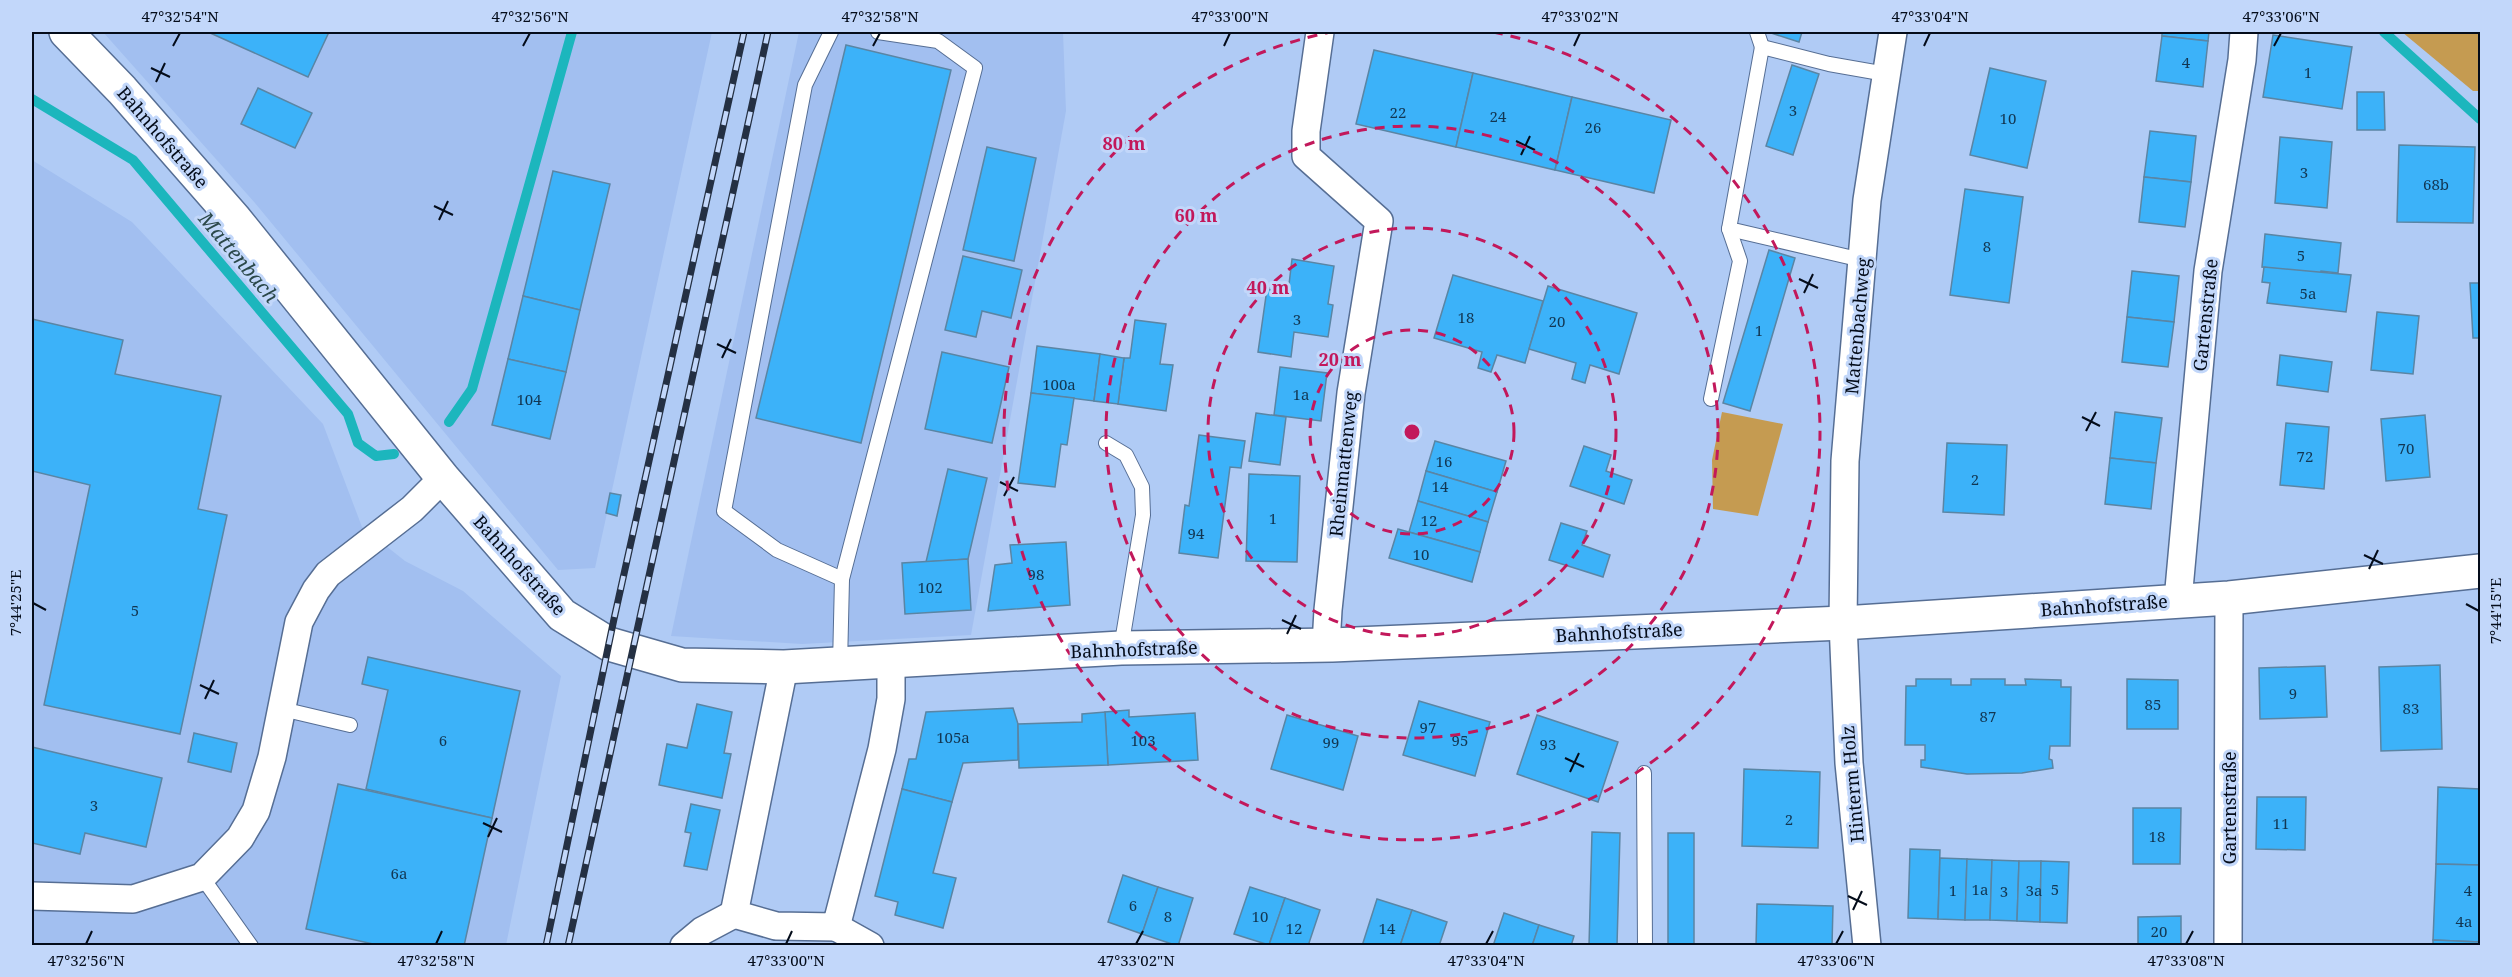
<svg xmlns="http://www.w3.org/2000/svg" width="2512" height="977" font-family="'Noto Serif',serif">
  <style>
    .built { fill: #a2bff0 }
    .green { fill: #c59b51 }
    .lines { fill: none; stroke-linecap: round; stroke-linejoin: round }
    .stream { stroke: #1cb6bd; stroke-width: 10 }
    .building { fill: #3cb2f9; stroke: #5a85a4; stroke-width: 1.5 }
    .service-casing { stroke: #566e94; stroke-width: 16 }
    .minor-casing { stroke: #566e94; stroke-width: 30 }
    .tertiary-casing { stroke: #566e94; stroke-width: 36 }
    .service { stroke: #fff; stroke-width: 14 }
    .minor { stroke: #fff; stroke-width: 27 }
    .tertiary { stroke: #fff; stroke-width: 33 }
    .rail-casing { stroke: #243043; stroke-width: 7 }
    .rail { stroke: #c2d7fa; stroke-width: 4.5; stroke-dasharray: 14; stroke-linecap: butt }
    .ticks { fill: none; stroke: #040c1a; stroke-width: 2 }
    .ring { fill: none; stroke: #c2185b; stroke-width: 3; stroke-dasharray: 10 8 }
    .labels { text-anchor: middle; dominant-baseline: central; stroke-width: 6; stroke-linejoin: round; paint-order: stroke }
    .number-label { font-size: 15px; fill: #123652 }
    .street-label { font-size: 18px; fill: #040c1a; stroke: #c2d7fa }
    .water-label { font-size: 20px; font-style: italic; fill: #2b484a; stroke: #c2d7fa }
    .centre { fill: #c2185b; stroke: #c2d7fa; stroke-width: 3 }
    .ring-label { font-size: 18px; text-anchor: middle; font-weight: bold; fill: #c2185b; stroke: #c2d7fa; stroke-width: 6; stroke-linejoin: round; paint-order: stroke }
    .neatline { fill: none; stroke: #040c1a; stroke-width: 2 }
    .ticks-label { font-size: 15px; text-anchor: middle; fill: #040c1a }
  </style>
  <rect width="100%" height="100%" fill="#b0cbf5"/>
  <g class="built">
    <path d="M103,32H712L595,568L558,570L255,203Z"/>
    <path d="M799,32H1063L1066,111L971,635L802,644L671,636Z"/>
    <path d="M32,160L132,222L323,424L362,527L405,561L463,591L561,676L506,945H32Z"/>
  </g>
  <g class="green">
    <path d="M2402,32H2480V91H2473Z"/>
    <path d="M1722,412L1783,424L1758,516L1713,509L1712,460Z"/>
  </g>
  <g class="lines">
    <g class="stream">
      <path d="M2384,32L2480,119"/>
      <path d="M32,99L133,160L348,414L358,443L376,456L394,454"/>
      <path d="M449,422L472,389L572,32"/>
    </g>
  </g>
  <g class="building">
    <path d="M208,32H329L308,77Z"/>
    <path d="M1771,32H1802L1799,42L1771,33Z"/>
    <path d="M2162,32H2209L2208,41L2162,36Z"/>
    <path d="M2273,35L2352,47L2342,109L2263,97Z"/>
    <path d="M2162,36L2208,41L2203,87L2156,81Z"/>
    <path d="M846,45L951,70L861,443L756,418Z"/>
    <path d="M1374,50L1473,73L1456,147L1356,124Z"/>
    <path d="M1792,65L1819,74L1793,155L1766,146Z"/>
    <path d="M1990,68L2046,81L2027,168L1970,155Z"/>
    <path d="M1473,73L1572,97L1555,170L1456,147Z"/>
    <path d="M258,88L312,113L295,148L241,124Z"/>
    <path d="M2357,92H2384L2385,130H2357Z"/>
    <path d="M1572,97L1671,120L1654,193L1555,170Z"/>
    <path d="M2150,131L2196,136L2191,182L2144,177Z"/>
    <path d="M2280,137L2332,142L2327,208L2275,203Z"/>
    <path d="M2399,145L2475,147L2473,223L2397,222Z"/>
    <path d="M987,147L1036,158L1014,261L963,250Z"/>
    <path d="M553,171L610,184L580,310L523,296Z"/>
    <path d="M2144,177L2191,182L2185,227L2139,222Z"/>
    <path d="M1965,189L2023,197L2009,303L1950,295Z"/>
    <path d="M2265,234L2341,243L2338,273L2321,271L2320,274L2262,267Z"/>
    <path d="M1769,250L1795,258L1750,411L1723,403Z"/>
    <path d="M963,256L1022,270L1011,318L982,311L976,337L945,330Z"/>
    <path d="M1292,259L1334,266L1328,304L1333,305L1328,337L1294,332L1291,357L1258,352L1267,289L1288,293Z"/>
    <path d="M2264,267L2351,275L2346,312L2267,303L2270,283L2262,282Z"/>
    <path d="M2132,271L2179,276L2174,322L2127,317Z"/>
    <path d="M1453,275L1543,301L1525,363L1497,355L1491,372L1478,368L1482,352L1434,338Z"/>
    <path d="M2470,283H2480V338H2473Z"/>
    <path d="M1548,286L1637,313L1619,374L1590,365L1585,383L1572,379L1576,363L1529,349Z"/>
    <path d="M523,296L580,310L566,372L508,359Z"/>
    <path d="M2377,312L2419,316L2413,374L2371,370Z"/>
    <path d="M2127,317L2174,322L2168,367L2122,362Z"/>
    <path d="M32,319L123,340L115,374L221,396L198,509L227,515L180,734L44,705L90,485L32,471Z"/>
    <path d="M1135,320L1166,324L1160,364L1173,365L1166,411L1118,404L1124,358H1130Z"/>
    <path d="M1037,346L1100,354L1094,401L1031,393Z"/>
    <path d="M942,352L1009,367L992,443L925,429Z"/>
    <path d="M1100,354L1124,358L1118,404L1094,401Z"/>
    <path d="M2280,355L2332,362L2328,392L2277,385Z"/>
    <path d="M508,359L566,372L550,439L492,425Z"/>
    <path d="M1280,367L1327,373L1321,421L1274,415Z"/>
    <path d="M1031,393L1074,398L1067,445L1061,444L1055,487L1018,483Z"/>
    <path d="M2115,412L2162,418L2156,463L2110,458Z"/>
    <path d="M1256,413L1286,417L1280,465L1249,461Z"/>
    <path d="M2425,415L2430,477L2386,481L2381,419Z"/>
    <path d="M2286,423L2329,427L2324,489L2280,485Z"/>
    <path d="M1199,435L1245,441L1241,468L1230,467L1218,558L1179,553L1185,505L1189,506Z"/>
    <path d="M1435,441L1506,461L1497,492L1426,471Z"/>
    <path d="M1947,443L2007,445L2004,515L1943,512Z"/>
    <path d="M1584,446L1611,455L1606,471L1632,480L1624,504L1570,486Z"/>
    <path d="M2110,458L2156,463L2151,509L2105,504Z"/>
    <path d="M948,469L987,478L968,559L926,562Z"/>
    <path d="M1426,471L1497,492L1488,522L1418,501Z"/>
    <path d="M1249,474L1300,476L1297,562L1246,561Z"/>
    <path d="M610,493L621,495L617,516L606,513Z"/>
    <path d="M1418,501L1488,522L1480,552L1409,532Z"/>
    <path d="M1561,523L1587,531L1582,545L1610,555L1603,577L1549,560Z"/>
    <path d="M1398,529L1480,552L1472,582L1389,558Z"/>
    <path d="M1066,542L1070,605L988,611L995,565L1012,563L1010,545Z"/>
    <path d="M968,559L971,610L905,614L902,563Z"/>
    <path d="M368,657L520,691L492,818L366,789L388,690L362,684Z"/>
    <path d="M2440,665L2442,749L2381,751L2379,667Z"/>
    <path d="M2325,666L2327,717L2260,719L2259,668Z"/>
    <path d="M1916,679H1951V685H1971V679H2005V685H2026L2025,679L2061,680V687H2071L2070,746H2050L2049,759L2052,760L2053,768L2022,773L1967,774L1921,767V760H1925V745H1905L1906,686H1916Z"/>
    <path d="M2127,679L2178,680V729H2127Z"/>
    <path d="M1419,701L1490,722L1475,776L1403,755Z"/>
    <path d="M697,704L732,712L724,753L731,754L722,798L659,785L667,744L687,748Z"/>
    <path d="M1013,708L1018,724V760L963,763L952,802L902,789L909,759H916L926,712Z"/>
    <path d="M1129,710V717L1195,713L1198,760L1108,765L1105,712Z"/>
    <path d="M1105,712L1108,765L1019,768L1018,724L1082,722V714Z"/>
    <path d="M1287,715L1358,736L1343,790L1271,769Z"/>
    <path d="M1537,715L1618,742L1598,802L1517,774Z"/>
    <path d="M194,733L237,743L231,772L188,762Z"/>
    <path d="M32,747L162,778L146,847L85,833L80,854L32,843Z"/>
    <path d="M1744,769L1820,772L1818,848L1742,846Z"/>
    <path d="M338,784L492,818L464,946H382L306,929Z"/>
    <path d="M2438,787L2480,789V865L2436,864Z"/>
    <path d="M902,789L952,802L933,873L956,878L943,928L895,915L898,902L875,896Z"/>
    <path d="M2257,797H2306L2305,850L2256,849Z"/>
    <path d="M691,804L720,810L707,870L684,866L691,833L685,832Z"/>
    <path d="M2133,808H2181L2180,864H2133Z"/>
    <path d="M1592,832L1620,833L1617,946H1589Z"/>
    <rect x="1668" y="833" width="26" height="113"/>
    <path d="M1910,849L1940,850L1938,919L1908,918Z"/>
    <path d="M1940,858L1967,859L1965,920L1938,919Z"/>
    <path d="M1967,859L1992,860L1990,920H1965Z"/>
    <path d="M1992,860L2019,861L2017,921L1990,920Z"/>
    <path d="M2019,861H2041L2040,922L2017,921Z"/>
    <path d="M2041,861L2069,862L2067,923L2040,922Z"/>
    <path d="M2436,864L2480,865V942L2433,940Z"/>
    <path d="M1123,875L1158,887L1142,934L1108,922Z"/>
    <path d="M1158,887L1193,898L1178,946L1142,934Z"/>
    <path d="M1250,887L1285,898L1269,945L1234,934Z"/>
    <path d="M1285,898L1320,910L1308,946L1269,945Z"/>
    <path d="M1377,899L1412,910L1400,946H1362Z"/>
    <path d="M1757,904L1833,906L1832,946H1756Z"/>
    <path d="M1412,910L1447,922L1439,946H1400Z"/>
    <path d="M1504,913L1539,925L1532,946H1493Z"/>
    <path d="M2181,916V946H2138V917Z"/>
    <path d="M1539,925L1574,936L1571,946H1532Z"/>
    <path d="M2433,940L2480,942V946H2433Z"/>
  </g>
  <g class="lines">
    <g class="service-casing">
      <g id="service">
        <path d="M831,32L805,85L724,511L777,550L842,579"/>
        <path d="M1757,32L1762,47"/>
        <path d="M1862,260L1729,229L1762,47L1829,64L1886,74"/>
        <path d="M1711,399L1740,261L1729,229"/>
        <path d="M1106,443L1126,455L1142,487L1143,515L1121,648"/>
        <path d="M840,665L842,579L975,68L938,41L878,32"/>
        <path d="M282,709L350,725"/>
        <path d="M1644,773L1645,946"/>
        <path d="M202,877L251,946"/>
      </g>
    </g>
    <g class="minor-casing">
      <g id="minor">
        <path d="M1320,32L1306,131V156L1379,221L1351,393L1328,610L1326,645"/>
        <path d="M2178,600L2208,271L2242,60L2244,32"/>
        <path d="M784,667L734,914L776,926L836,927L882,749L891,699V662"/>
        <path d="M32,896L133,899L202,877L240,838L256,811L272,757L299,622L316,590L328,574L412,509L443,478"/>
        <path d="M836,927L870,946"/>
        <path d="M684,946L702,931L734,914"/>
        <path d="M1867,946L1849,763L1843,623L1845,461L1867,200L1893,32"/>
        <path d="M2228,946L2229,598"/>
      </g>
    </g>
    <g class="tertiary-casing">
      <path id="tertiary" d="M66,32L122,90L234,218L443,478L562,615L609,644L682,665L784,667L1121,648L1332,645L1843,623L2229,598L2480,571"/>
    </g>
    <use href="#service" class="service"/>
    <use href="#minor" class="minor"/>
    <use href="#tertiary" class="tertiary"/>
    <g class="rail-casing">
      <g id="rail">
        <path d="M546,946L614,619L744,32"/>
        <path d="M568,946L768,32"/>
      </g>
    </g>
    <use href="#rail" class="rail"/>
  </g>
  <path class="ticks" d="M173,46L180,33M523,46L530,33M873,46L880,33M1224,46L1230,33M1574,46L1580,33M1924,46L1930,33M2274,46L2281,33M151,68L170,77M156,82L165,63M1516,141L1535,150M1521,155L1530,136M434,206L453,215M439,220L448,201M1799,279L1818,288M1804,293L1813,274M717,344L736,353M722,358L731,339M2082,417L2100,426M2086,431L2096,412M1000,482L1018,491M1004,496L1014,477M2364,555L2383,564M2369,569L2378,550M33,603L46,610M2466,604L2479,611M1282,620L1301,629M1287,634L1296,615M200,685L219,694M205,699L214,680M1565,758L1584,767M1570,772L1579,753M483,823L502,832M488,837L497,818M1848,896L1867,905M1853,910L1862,891M86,944L92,931M436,944L442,931M786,944L792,931M1136,944L1143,931M1486,944L1493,931M1836,944L1843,931M2186,944L2193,931"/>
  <g class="ring">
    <circle cx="1412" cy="432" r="102"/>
    <circle cx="1412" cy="432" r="204"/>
    <circle cx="1412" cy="432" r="306"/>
    <path d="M1493 32A408 408 0 1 1 1331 32"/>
  </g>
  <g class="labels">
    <g class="number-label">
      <text x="2186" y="62">4</text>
      <text x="2308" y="72">1</text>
      <text x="1793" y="110">3</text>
      <text x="1398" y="112">22</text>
      <text x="1498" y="116">24</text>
      <text x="2008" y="118">10</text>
      <text x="1593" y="127">26</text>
      <text x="2304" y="172">3</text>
      <text x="2436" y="184">68b</text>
      <text x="1987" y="246">8</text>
      <text x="2301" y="255">5</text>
      <text x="2308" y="293">5a</text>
      <text x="1466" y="317">18</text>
      <text x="1297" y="319">3</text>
      <text x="1557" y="321">20</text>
      <text x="1759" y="330">1</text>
      <text x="1059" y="384">100a</text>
      <text x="1301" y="394">1a</text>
      <text x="529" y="399">104</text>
      <text x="2406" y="448">70</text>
      <text x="2305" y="456">72</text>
      <text x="1444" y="461">16</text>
      <text x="1975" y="479">2</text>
      <text x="1440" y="486">14</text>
      <text x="1273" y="518">1</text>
      <text x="1429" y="520">12</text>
      <text x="1196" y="533">94</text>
      <text x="1421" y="554">10</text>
      <text x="1036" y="574">98</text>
      <text x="930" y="587">102</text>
      <text x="135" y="610">5</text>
      <text x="2293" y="693">9</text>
      <text x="2153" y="704">85</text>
      <text x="2411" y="708">83</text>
      <text x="1988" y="716">87</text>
      <text x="1428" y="727">97</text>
      <text x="953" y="737">105a</text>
      <text x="443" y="740">6</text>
      <text x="1143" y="740">103</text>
      <text x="1460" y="740">95</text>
      <text x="1331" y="742">99</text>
      <text x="1548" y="744">93</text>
      <text x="94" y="805">3</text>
      <text x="1789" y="819">2</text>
      <text x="2281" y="823">11</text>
      <text x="2157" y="836">18</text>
      <text x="399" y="873">6a</text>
      <text x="1980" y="889">1a</text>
      <text x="2055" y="889">5</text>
      <text x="1953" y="890">1</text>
      <text x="2034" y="890">3a</text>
      <text x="2468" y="890">4</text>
      <text x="2004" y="891">3</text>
      <text x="1133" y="905">6</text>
      <text x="1168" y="916">8</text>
      <text x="1260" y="916">10</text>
      <text x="2464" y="921">4a</text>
      <text x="1294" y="928">12</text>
      <text x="1387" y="928">14</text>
      <text x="2159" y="931">20</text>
    </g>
    <g class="street-label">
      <text transform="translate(163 137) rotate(49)">Bahnhofstraße</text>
      <text transform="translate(2205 315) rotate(-84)">Gartenstraße</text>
      <text transform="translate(1857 326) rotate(-85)">Mattenbachweg</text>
      <text transform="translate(1343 464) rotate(-84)">Rheinmattenweg</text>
      <text transform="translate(520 565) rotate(48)">Bahnhofstraße</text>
      <text transform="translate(2104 605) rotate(-4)">Bahnhofstraße</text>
      <text transform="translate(1619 632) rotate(-3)">Bahnhofstraße</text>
      <text transform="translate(1134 649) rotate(-2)">Bahnhofstraße</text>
      <text transform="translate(1852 784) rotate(-95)">Hinterm Holz</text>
      <text transform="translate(2229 808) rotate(-90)">Gartenstraße</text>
    </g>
    <g class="water-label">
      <text transform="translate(239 257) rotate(50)">Mattenbach</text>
    </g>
  </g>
  <circle cx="1412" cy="432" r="9" class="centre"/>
  <g class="ring-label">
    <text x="1124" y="150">80 m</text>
    <text x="1196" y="222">60 m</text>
    <text x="1268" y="294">40 m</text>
    <text x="1340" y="366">20 m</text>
  </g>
  <rect width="2512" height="977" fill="none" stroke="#c2d7fa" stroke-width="66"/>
  <rect x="33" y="33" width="2446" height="911" class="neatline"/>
  <g class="ticks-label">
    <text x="180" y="22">47°32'54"N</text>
    <text x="530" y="22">47°32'56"N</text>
    <text x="880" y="22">47°32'58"N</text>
    <text x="1230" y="22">47°33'00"N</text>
    <text x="1580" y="22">47°33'02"N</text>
    <text x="1930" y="22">47°33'04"N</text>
    <text x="2281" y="22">47°33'06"N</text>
    <text transform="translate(16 603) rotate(-90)" y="5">7°44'25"E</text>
    <text transform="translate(2496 611) rotate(-90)" y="5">7°44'15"E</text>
    <text x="86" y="966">47°32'56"N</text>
    <text x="436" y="966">47°32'58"N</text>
    <text x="786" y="966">47°33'00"N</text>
    <text x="1136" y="966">47°33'02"N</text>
    <text x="1486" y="966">47°33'04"N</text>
    <text x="1836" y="966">47°33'06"N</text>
    <text x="2186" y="966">47°33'08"N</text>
  </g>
</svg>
